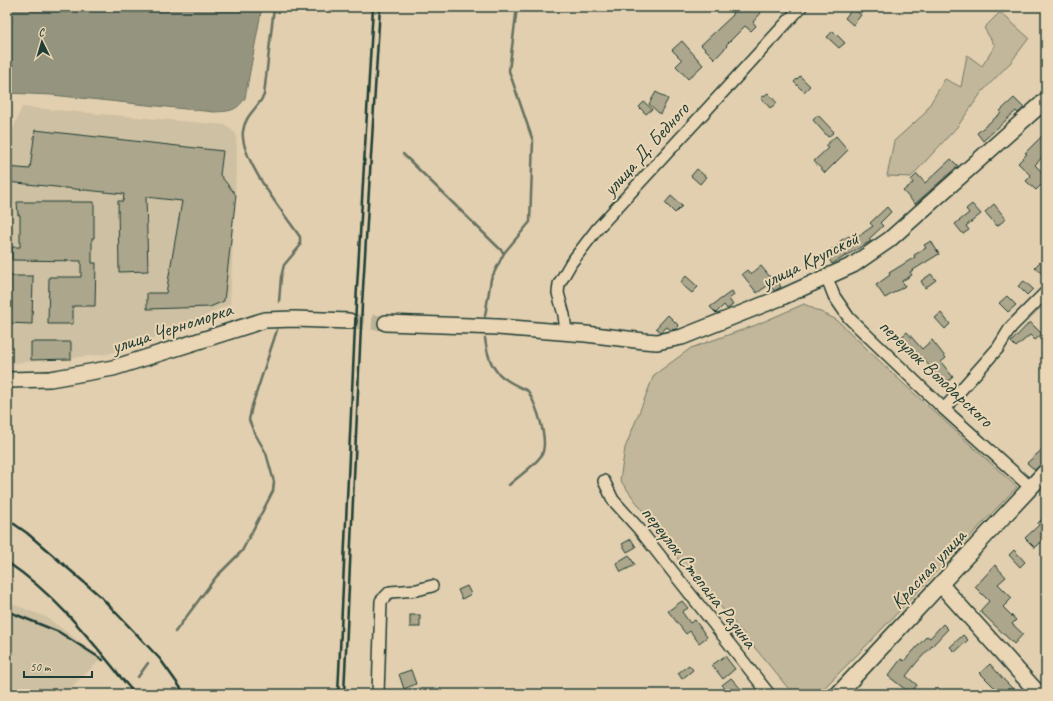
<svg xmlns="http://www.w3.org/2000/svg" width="1053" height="701" font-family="Caveat,sans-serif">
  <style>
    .built { fill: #cec0a2 }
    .green { fill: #c2b69b; stroke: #707a68 }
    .water { fill: #95947f; stroke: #667161 }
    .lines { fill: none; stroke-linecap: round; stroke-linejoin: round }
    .stream { stroke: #667161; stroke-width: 2.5 }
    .building { fill: #aba68c; stroke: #1f3d34 }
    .secondary-tunnel { stroke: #bbb296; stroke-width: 15; stroke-dasharray: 15 8; stroke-linecap: butt }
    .street-casing { stroke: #1f3d34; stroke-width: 14 }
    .secondary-casing { stroke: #1f3d34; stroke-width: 18 }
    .street { stroke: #ead5b4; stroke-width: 11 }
    .secondary { stroke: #ead5b4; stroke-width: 15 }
    .rail { stroke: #1f3d34; stroke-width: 2.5 }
    .labels { text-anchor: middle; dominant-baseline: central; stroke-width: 4; stroke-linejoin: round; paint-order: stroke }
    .street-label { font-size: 20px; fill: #1f3d34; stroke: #ead5b4 }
  </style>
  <rect width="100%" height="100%" fill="#e2cfaf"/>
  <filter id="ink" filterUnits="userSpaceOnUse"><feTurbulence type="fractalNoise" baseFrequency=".025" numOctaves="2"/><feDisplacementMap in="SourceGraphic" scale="8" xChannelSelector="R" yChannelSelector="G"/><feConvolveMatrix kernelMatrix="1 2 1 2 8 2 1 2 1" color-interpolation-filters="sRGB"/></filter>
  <g filter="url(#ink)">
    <g class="built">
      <path d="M22,107L226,125L236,134L237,151L230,304L164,335L108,354L7,364V144Z"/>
      <path d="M7,602L46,617L102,658L64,694H7Z"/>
    </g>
    <g class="green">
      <path d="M1000,12L1029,38L1011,62L982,92L957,127L911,177L887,176L894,141L924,114L945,79L961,87L967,55L982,66L995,46L984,28Z"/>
      <path d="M804,304L837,320L893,374L1017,487L863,649L818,694H793L721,607L678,559L620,480L625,448L654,375L691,348L756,325Z"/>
    </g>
    <path class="water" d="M7,7H262L245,98C236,112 229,111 214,112L52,95L7,93Z"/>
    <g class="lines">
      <g class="stream">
        <path d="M274,7L264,95C258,108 245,115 243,131C239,158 284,213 300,237V246L284,265L281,277L279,302"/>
        <path d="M403,154L504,253"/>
        <path d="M485,316L491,279L504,253L530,222L533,141L509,71L517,7"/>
        <path d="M485,338C489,372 500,378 528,391C536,405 550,441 541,456C533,467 519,476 509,485"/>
        <path d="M175,632L216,577L242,551L273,491L274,482L266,453L254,432L249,420L252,406L277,330"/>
        <path d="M138,677L148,663"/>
      </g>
    </g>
    <g class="building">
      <path d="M736,7H755L761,13L753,22L756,26L751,31L745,26L726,45L727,46L715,59L701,45L733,15L732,12Z"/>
      <path d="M853,8L861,15L853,25L845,18Z"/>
      <path d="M833,31L845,43L839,48L827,37Z"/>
      <path d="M682,41L703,65L688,79L676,66L682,60L672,50Z"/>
      <path d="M800,76L810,86L804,92L794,82Z"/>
      <path d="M656,92L668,99L660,114L649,104Z"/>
      <path d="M768,93L777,103L770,108L761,98Z"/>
      <path d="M1014,98L1024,108L1018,113L1016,111L983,141L977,133L1001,113L1000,111Z"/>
      <path d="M644,102L652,109L646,114L639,107Z"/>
      <path d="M818,115L834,132L828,137L813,120Z"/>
      <path d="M35,130L223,151L220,175L236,195L224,301L210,307L147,309V293H166L182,201L146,197L148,271L119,272L118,201H123L124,194L7,182V167L30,169Z"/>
      <path d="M1046,132V153L1035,165L1046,176V180L1036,190L1026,181L1031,176L1018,163L1027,154L1025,153Z"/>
      <path d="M836,136L848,150L825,173L814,161L828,148L825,146Z"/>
      <path d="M951,159L958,166L915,204L903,191L913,183L911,180L917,174L925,183Z"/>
      <path d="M697,169L706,177L700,184L691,176Z"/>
      <path d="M671,196L682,206L675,213L665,203Z"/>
      <path d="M17,202H94V238H92V263H96L95,306H73V324H48L49,277H81V261L12,260V247H20V215H18Z"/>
      <path d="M972,204L981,214L966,226L969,230L963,234L955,224L969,213L966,209Z"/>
      <path d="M994,204L1006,219L997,226L985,212Z"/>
      <path d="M887,207L891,212L880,223L883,226L869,239L871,241L832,264L825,253L841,244L840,241L849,236L852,241L873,226L870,223Z"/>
      <path d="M931,241L939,254L910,272L912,275L902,281L905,286L885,298L876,285L890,275L889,273L915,257L914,255L926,248L924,245Z"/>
      <path d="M1046,256V277L1035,267Z"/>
      <path d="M761,266L771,278L775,276L781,287L774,291L770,284L757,293L742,274L747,270L751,274Z"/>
      <path d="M931,274L936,280L925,288L921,281Z"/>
      <path d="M8,276H33L32,324L8,323Z"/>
      <path d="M686,276L698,287L692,293L680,283Z"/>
      <path d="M1024,281L1033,289L1027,295L1018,286Z"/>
      <path d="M732,291L734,295L729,299L733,305L727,309L724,305L716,313L710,307Z"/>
      <path d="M1007,296L1016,305L1008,312L999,303Z"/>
      <path d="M941,313L950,324L945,329L935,318Z"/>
      <path d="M668,315L679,326L676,329L671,330L667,327L661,332L656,328Z"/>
      <path d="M1030,322L1042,334L1035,340L1030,335L1016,347L1011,342Z"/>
      <path d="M907,332L922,349L932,340L946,358L941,362L953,377L944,385L923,358L918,362L898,340Z"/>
      <path d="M31,342H71V359L31,360Z"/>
      <path d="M1046,446V462L1035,470L1027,463Z"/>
      <path d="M1046,515V537L1035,548L1025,538L1039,525L1038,523Z"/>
      <path d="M631,539L636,547L627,552L622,544Z"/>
      <path d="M1014,550L1025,562L1020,567L1009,555Z"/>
      <path d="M629,555L635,565L621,572L616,563Z"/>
      <path d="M995,565L1006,577L998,584L1012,598L1003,607L1016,620L1012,624L1023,634L1014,644L980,611L989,601L975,587Z"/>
      <path d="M467,586L471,594L462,599L458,590Z"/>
      <path d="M682,601L688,608L682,612L690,623L695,620L707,637L699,643L690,631L686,634L668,611Z"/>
      <rect x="410" y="615" width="10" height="12"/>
      <path d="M943,624L948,629L917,662L906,676L917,685L910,693L888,676L901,659L904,661L927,636L930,638Z"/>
      <path d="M963,635L968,640L955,652L950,647Z"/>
      <path d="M725,656L735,669L723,679L712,665Z"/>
      <path d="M990,664L1004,680L1018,694H1001L980,673Z"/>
      <path d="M689,665L693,670L682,679L678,673Z"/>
      <path d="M411,670L416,684L404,689L399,674Z"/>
      <path d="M731,678L742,690L738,694H729L722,685Z"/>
    </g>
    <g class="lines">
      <path class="secondary-tunnel" d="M349,321L386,323"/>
      <g class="street-casing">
        <g id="street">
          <path d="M827,278L834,296L849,318L944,409L1030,487"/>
          <path d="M566,332L564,315L558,293L559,284L571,263L597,229L801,7"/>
          <path d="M944,409L998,348L1011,327L1046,292"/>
          <path d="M604,481L613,500L639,529L769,694"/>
          <path d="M378,694L381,601L390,592L417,590L432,586"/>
        </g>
      </g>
      <g class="secondary-casing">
        <g id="secondary">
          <path d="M386,323L498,327L586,334L644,341L657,342L682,337L780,298L853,265L889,240L1046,100"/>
          <path d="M7,380L50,379L113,368L265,320L295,319L349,321"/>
          <path d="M941,585L1039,694"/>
          <path d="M838,694L1046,471"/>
        </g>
      </g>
      <use href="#street" class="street"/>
      <use href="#secondary" class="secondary"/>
      <g class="rail">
        <path d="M7,519L27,533L100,596L160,659L185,694"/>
        <path d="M7,562C52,592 87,635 120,676"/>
        <path d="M7,611L59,632L103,660"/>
        <path d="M117,673L135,694"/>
        <path d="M338,694L356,305L373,7"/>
        <path d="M344,694L362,305L380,7"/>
      </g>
    </g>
  </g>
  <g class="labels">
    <g class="street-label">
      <text transform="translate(646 149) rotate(-48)">улица Д. Бедного</text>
      <text transform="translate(810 260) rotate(-26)">улица Крупской</text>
      <text transform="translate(172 328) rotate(-18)">улица Черноморка</text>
      <text transform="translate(936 373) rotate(43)">переулок Володарского</text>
      <text transform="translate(928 569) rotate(-47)">Красная улица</text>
      <text transform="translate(699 577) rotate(52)">переулок Степана Разина</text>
    </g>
  </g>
  <rect width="1053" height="701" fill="none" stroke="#ead5b4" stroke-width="24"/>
  <rect x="12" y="12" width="1029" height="677" fill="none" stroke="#1f3d34" stroke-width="1.5" filter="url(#ink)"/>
  <g transform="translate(42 42) rotate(355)" stroke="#ead5b4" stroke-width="3" paint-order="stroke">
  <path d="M0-3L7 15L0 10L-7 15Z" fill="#1f3d34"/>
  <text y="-6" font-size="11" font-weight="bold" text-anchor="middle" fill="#1f3d34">С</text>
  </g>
  <path d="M24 671v6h68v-6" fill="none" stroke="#1f3d34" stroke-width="2"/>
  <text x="30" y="671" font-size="12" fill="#1f3d34" stroke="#ead5b4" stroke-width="3" paint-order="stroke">50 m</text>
</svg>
